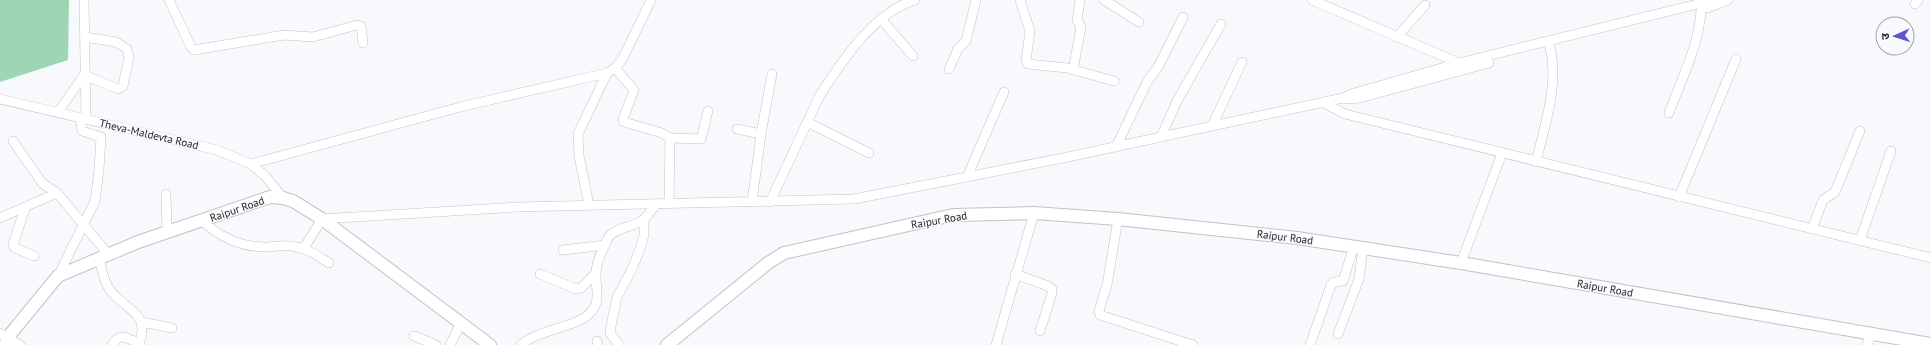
<svg xmlns="http://www.w3.org/2000/svg" width="1931" height="345" font-family="'PT Sans','Noto Sans Devanagari',sans-serif">
  <style>
    .green { fill: #9ed5b3 }
    .lines { fill: none; stroke-linecap: round; stroke-linejoin: round }
    .minor-casing { stroke: #c2c3c6; stroke-width: 10 }
    .major-casing { stroke: #c2c3c6; stroke-width: 14 }
    .minor { stroke: #fff; stroke-width: 9 }
    .major { stroke: #fff; stroke-width: 12 }
    .labels { text-anchor: middle; dominant-baseline: central; stroke-width: 3; stroke-linejoin: round; paint-order: stroke }
    .street-label { font-size: 11px; fill: #242526; stroke: #f7f9fc }
  </style>
  <rect width="100%" height="100%" fill="#f7f9fc"/>
  <path class="green" d="M0,0H69L68,60L0,82Z"/>
  <g class="lines">
    <g class="minor-casing">
      <g id="minor">
        <path d="M84,0L86,119"/>
        <path d="M169,0L191,47L194,50L284,35L313,37L357,25L361,26L363,43"/>
        <path d="M1020,0L1030,31L1026,60L1028,64L1067,68L1114,81"/>
        <path d="M1104,0L1139,22"/>
        <path d="M1312,0L1459,63"/>
        <path d="M1915,4L1918,0"/>
        <path d="M1707,8L1728,0"/>
        <path d="M881,19L913,56"/>
        <path d="M1397,37L1425,5"/>
        <path d="M615,68L634,90L623,119L624,122L662,133L670,138L669,204"/>
        <path d="M949,69L958,49L966,41L976,0"/>
        <path d="M1073,70L1081,27L1077,20L1080,0"/>
        <path d="M0,99L217,150L251,164L266,177L283,198"/>
        <path d="M1346,99L1360,98L1489,63"/>
        <path d="M1324,103L1345,114L1931,258"/>
        <path d="M58,112L84,75L118,89L123,86L129,57L127,49L116,42L85,37"/>
        <path d="M1669,113C1681,80 1699,46 1701,10"/>
        <path d="M807,122L869,153"/>
        <path d="M1212,126L1242,62"/>
        <path d="M737,129L761,134"/>
        <path d="M1161,137L1178,99L1221,24"/>
        <path d="M670,138L701,139L708,111"/>
        <path d="M13,141L42,183L57,193L108,254"/>
        <path d="M1116,147L1147,82L1158,67L1183,17"/>
        <path d="M1536,162C1545,124 1559,85 1550,47"/>
        <path d="M251,164L460,107L607,73L615,68L622,60L651,0"/>
        <path d="M967,177L1004,92"/>
        <path d="M166,194L167,231"/>
        <path d="M1679,197L1736,59"/>
        <path d="M752,202L761,134L772,74"/>
        <path d="M770,202L820,95C842,61 874,12 915,0"/>
        <path d="M589,205L579,156L578,134L607,73"/>
        <path d="M25,208L13,245L15,248L34,256"/>
        <path d="M0,218L57,193"/>
        <path d="M1118,219L1107,285L1099,310L1100,315L1193,345"/>
        <path d="M202,221C220,237 240,247 265,247C276,247 286,244 296,247C308,249 318,256 329,263"/>
        <path d="M1812,229L1823,200L1835,192L1860,131"/>
        <path d="M1860,240L1891,151"/>
        <path d="M304,248L322,219L517,207L854,199L1063,158L1343,98L1351,94L1459,63L1714,0"/>
        <path d="M563,250L605,245"/>
        <path d="M99,258C102,269 103,281 110,290C128,313 150,311 139,345"/>
        <path d="M1461,263L1502,153"/>
        <path d="M540,274L576,289L581,288L596,273"/>
        <path d="M1015,274L1048,286L1052,289V293L1040,331"/>
        <path d="M58,276L95,201L99,170L101,137L82,131L80,118"/>
        <path d="M142,322L172,328"/>
        <path d="M0,333L20,345"/>
        <path d="M1338,334L1359,279L1363,248"/>
        <path d="M414,336L436,345"/>
        <path d="M597,341L598,345"/>
        <path d="M112,345C120,331 127,339 139,343"/>
        <path d="M450,345L461,323"/>
        <path d="M521,345C541,328 576,328 590,313C602,301 595,287 596,273C596,262 603,248 608,238C614,228 633,227 643,220C648,216 652,209 656,204"/>
        <path d="M619,345L610,333L611,326L617,297L632,269L640,249L644,235V219"/>
        <path d="M996,345L1034,213"/>
        <path d="M1310,345L1331,285L1334,282L1343,281L1354,246"/>
        <path d="M1867,345L1871,335"/>
      </g>
    </g>
    <g class="major-casing">
      <g id="major">
        <path d="M5,345L8,337L58,276L138,242L270,197L283,198L293,201L322,219L490,345"/>
        <path d="M667,345L768,263L784,253L953,215L1034,213L1118,219L1297,238L1461,263L1931,344"/>
      </g>
    </g>
    <use href="#minor" class="minor"/>
    <use href="#major" class="major"/>
  </g>
  <g class="labels">
    <g class="street-label">
      <text transform="translate(149 134) rotate(13)">Theva-Maldevta Road</text>
      <text transform="translate(237 209) rotate(-19)">Raipur Road</text>
      <text transform="translate(939 220) rotate(-10)">Raipur Road</text>
      <text transform="translate(1285 237) rotate(7)">Raipur Road</text>
      <text transform="translate(1605 288) rotate(10)">Raipur Road</text>
    </g>
  </g>
  <g transform="translate(1895 36) rotate(267)"><circle r="19" fill="#f7f9fc" stroke="#a3a4a6"/>
  <path d="M0-3L7 15L0 10L-7 15Z" fill="#5a57ce"/>
  <text y="-6" font-size="11" font-weight="bold" text-anchor="middle" fill="#242526">उ</text>
  </g>
</svg>
